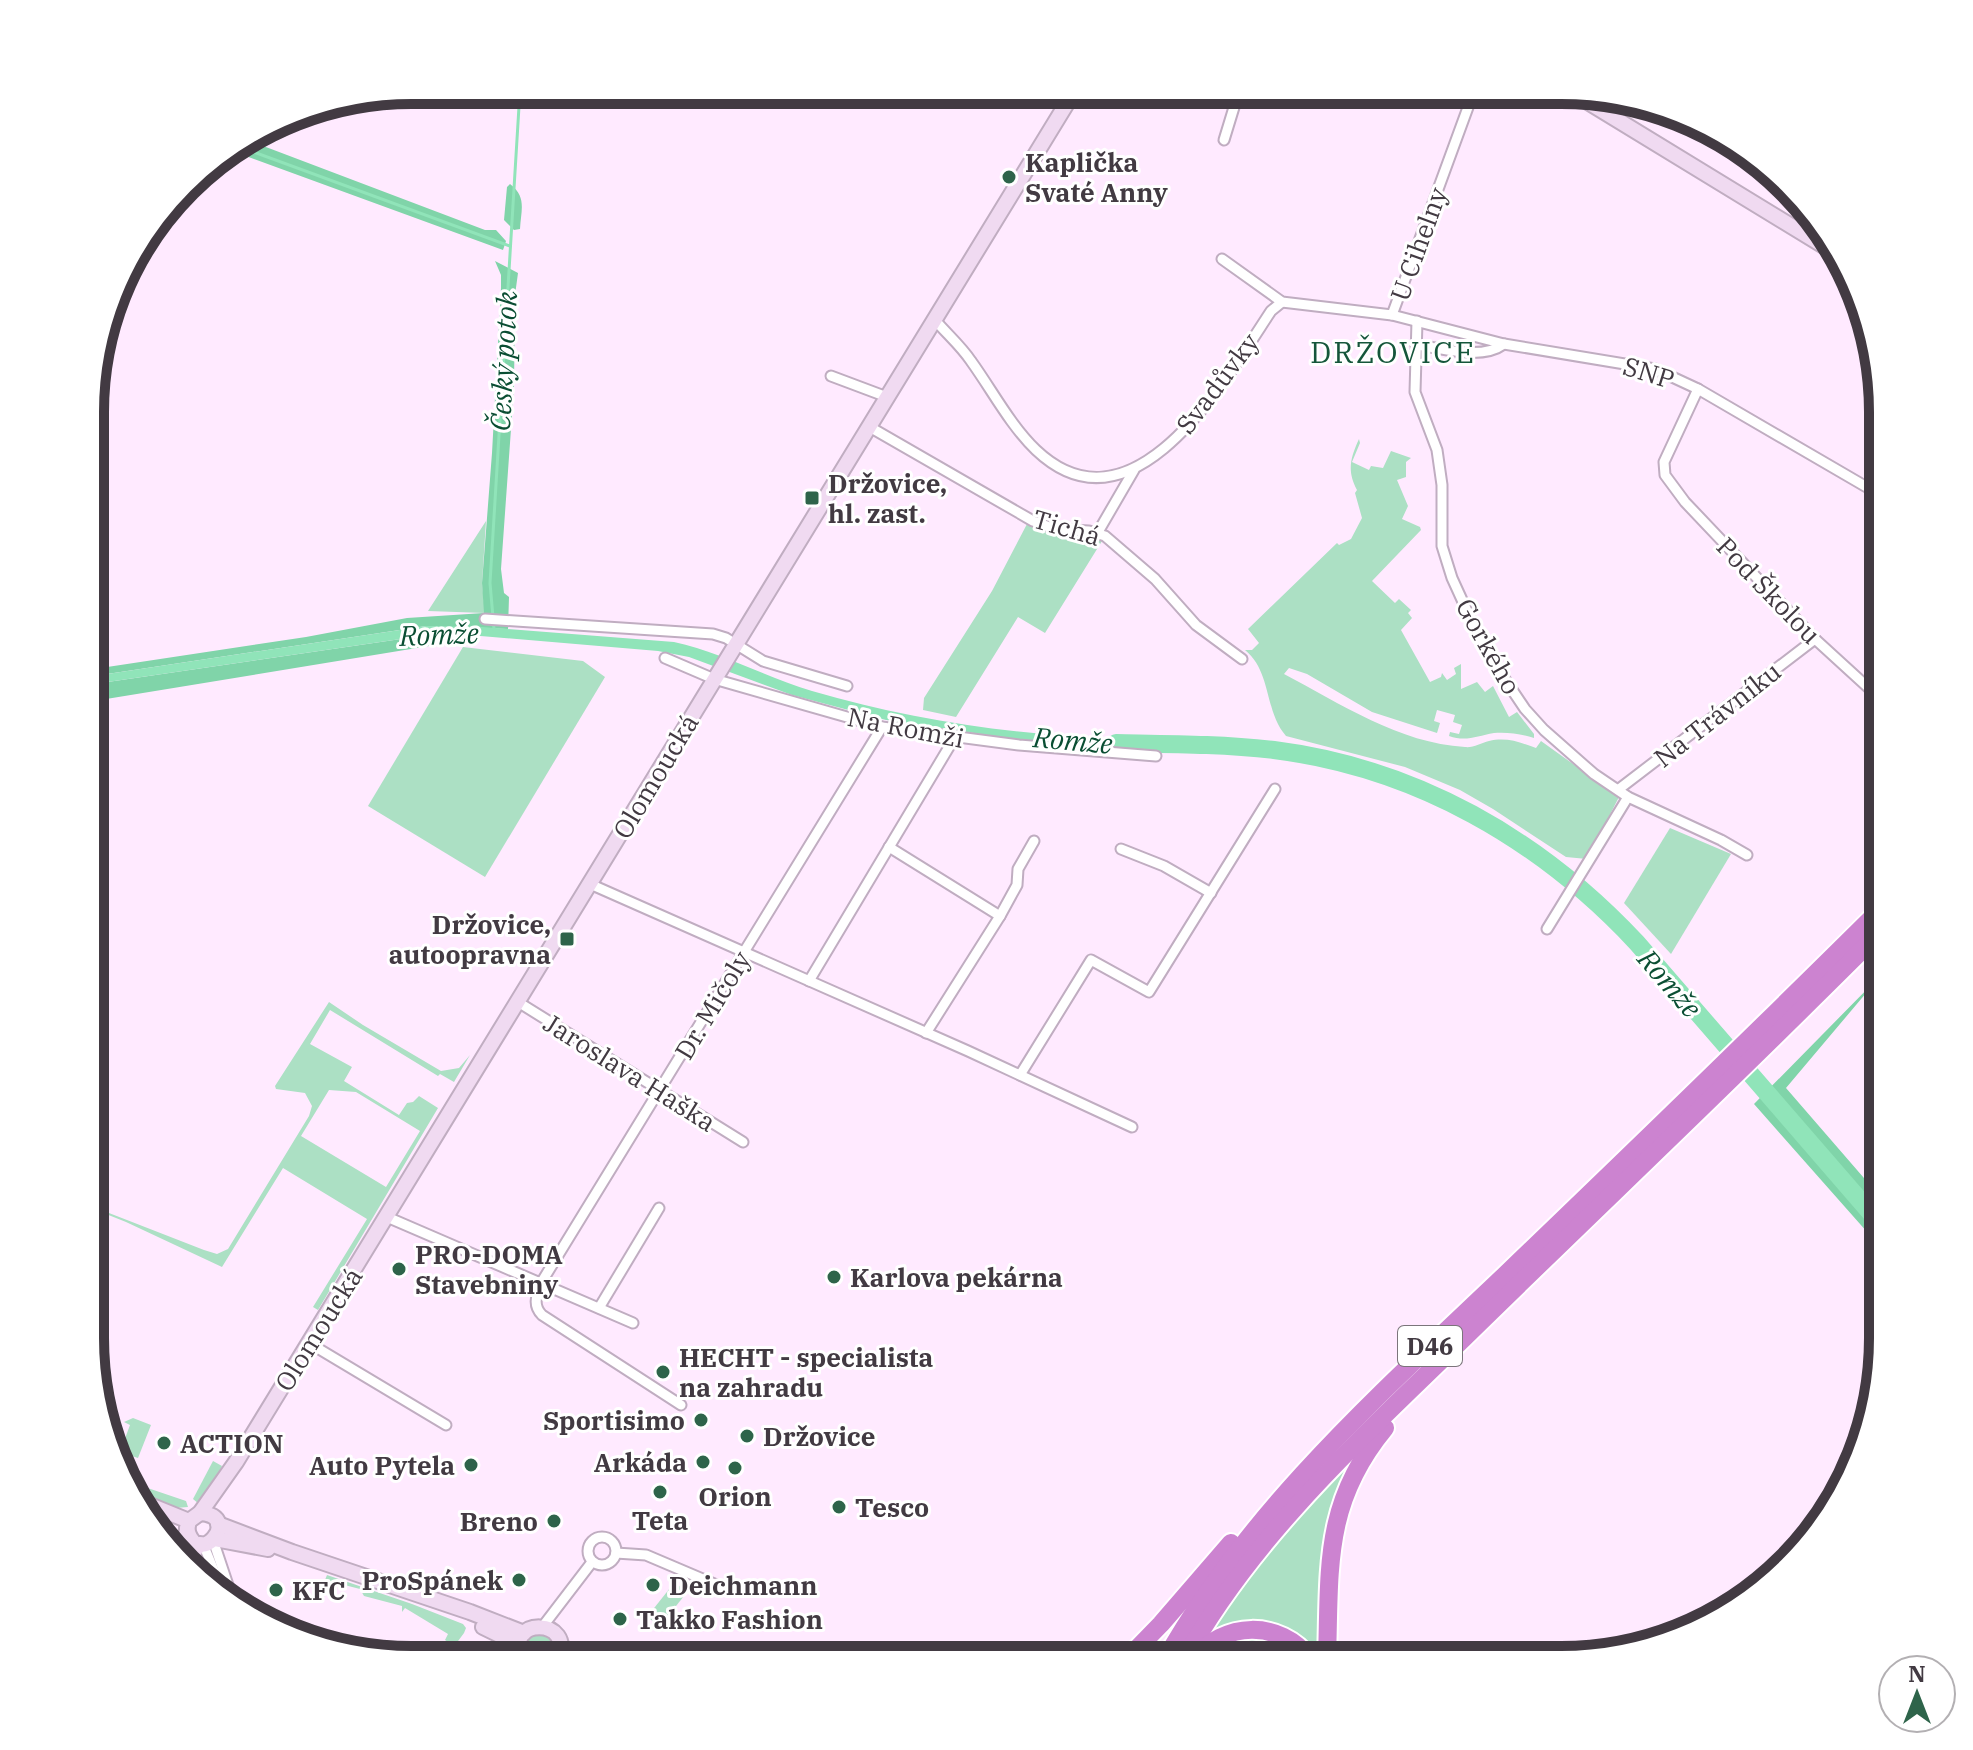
<svg xmlns="http://www.w3.org/2000/svg" width="1973" height="1750" font-family="'IBM Plex Serif',serif">
  <style>
    .green { fill: #ace0c4; fill-rule: evenodd }
    .forest { fill: #80d4a9 }
    .water { fill: #90e4b9 }
    .lines { fill: none; stroke-linecap: round; stroke-linejoin: round }
    .stream { stroke: #90e4b9; stroke-width: 3 }
    .river { stroke: #90e4b9; stroke-width: 18 }
    .street-casing { stroke: #c0adc1; stroke-width: 13 }
    .secondary-casing { stroke: #c0adc1; stroke-width: 18 }
    .highway-casing { stroke: #fff; stroke-width: 22 }
    .street { stroke: #fff; stroke-width: 9 }
    .secondary { stroke: #f0daf1; stroke-width: 14 }
    .highway { stroke: #cc83d0; stroke-width: 18 }
    .poi-dot { fill: #2e644a; stroke: #fff; stroke-width: 3 }
    .labels { text-anchor: middle; dominant-baseline: central; stroke-width: 6; stroke-linejoin: round; paint-order: stroke }
    .shield { fill: #fff; stroke: #7b757b; stroke-width: 2 }
    .shield-label { font-size: 24px; font-weight: bold; fill: #423a42 }
    .poi-label { font-size: 26px; font-weight: bold; fill: #423a42; stroke: #fff; text-anchor: start }
    .street-label { font-size: 26px; fill: #423a42; stroke: #fff }
    .water-label { font-size: 28px; font-style: italic; fill: #0a4e33; stroke: #fff }
    .quarter-label { font-size: 30px; letter-spacing: 2px; fill: #15563b; stroke: #fff }
    .rim { fill: none; stroke: #423a42; stroke-width: 10 }
  </style>
  <rect width="100%" height="100%" fill="#ffeaff"/>
  <g class="green">
    <path d="M1359,439L1360,443L1352,462L1369,470L1371,466L1383,468L1391,451L1411,458L1406,462V477L1397,480L1408,506L1402,519L1420,527L1421,530L1372,581L1395,603L1399,599L1411,610L1408,613L1412,618L1401,630L1430,682L1441,677L1442,673L1447,680L1456,674L1454,668L1461,664V689L1477,682L1485,692L1493,686L1509,717L1517,712L1534,734V738C1521,734 1508,732 1494,733C1477,736 1466,742 1449,736L1450,732L1459,734L1462,725L1453,722L1455,715L1437,710L1434,721L1440,723L1437,733L1372,712L1307,674L1289,668L1284,674C1341,704 1399,743 1465,747C1473,748 1481,743 1489,741C1506,737 1520,742 1536,748L1541,741L1619,797L1587,859L1566,857L1493,809L1460,790L1405,767L1286,736C1264,711 1272,672 1245,650H1252L1259,643L1248,629L1337,543L1339,545L1351,539L1362,518L1355,493L1357,490C1347,471 1350,459 1359,439Z"/>
    <path d="M486,521L482,583L485,613L428,611Z"/>
    <path d="M1027,524L1045,532L1102,541L1045,633L1018,617L956,717L923,710L924,698L992,591Z"/>
    <path d="M463,647L583,661L605,677L485,877L368,806Z"/>
    <path d="M1670,828L1731,854L1671,954L1624,903Z"/>
    <path d="M329,1002L363,1025L441,1071L459,1068L470,1055L454,1082L440,1074L438,1076L330,1010L310,1044L352,1067L344,1081L399,1115L407,1103L413,1102L419,1096L438,1108L318,1310L313,1307L367,1219L283,1168L222,1267L126,1222L91,1208V1206L204,1250L217,1254L228,1249L309,1116L312,1106L305,1093L276,1089L275,1086ZM329,1090L356,1092L420,1131L386,1187L301,1136Z"/>
    <path d="M133,1418L151,1425L138,1458L120,1452L130,1425L124,1422Z"/>
    <path d="M1354,1455L1345,1474L1320,1659L1276,1627L1204,1638L1269,1547Z"/>
    <path d="M213,1461L222,1466L208,1497L199,1504L193,1499Z"/>
    <path d="M130,1475H133L130,1482L186,1501L188,1507L175,1508L134,1493L127,1480Z"/>
    <path d="M327,1575L412,1604L463,1624L466,1628L464,1633L444,1660H441L451,1644L445,1640L448,1634L405,1608L402,1612V1606L364,1596L360,1589L325,1580Z"/>
    <path d="M674,1583L688,1591L660,1626L647,1617Z"/>
    <circle cx="540" cy="1647" r="13"/>
    <path d="M1256,1636L1286,1647L1300,1659L1200,1660L1226,1641Z"/>
  </g>
  <g class="forest">
    <path d="M250,141L485,230H496L506,241L503,250L232,151Z"/>
    <path d="M510,184C527,197 521,210 520,229L514,230L504,220L507,187Z"/>
    <path d="M495,261L518,273L515,295L514,387L501,569L504,593L509,597L508,629L426,626L94,676V669L306,637L407,618L484,613L482,583L492,453L501,288V275Z"/>
    <path d="M435,634H457L429,646L94,701V684Z"/>
    <path d="M1883,973L1786,1088L1883,1200V1250L1754,1104Z"/>
  </g>
  <path class="water" d="M426,626L482,627L674,642C721,652 765,677 812,691C917,722 1028,737 1138,739V750L1056,745L886,720L792,695L689,657L658,651L457,634H435L94,684V676Z"/>
  <g class="lines">
    <g class="stream">
      <path d="M240,147L510,246"/>
      <path d="M494,629L490,583L520,90"/>
    </g>
    <path class="river" d="M1116,743C1169,744 1222,744 1274,750C1416,768 1540,839 1637,943L1883,1227"/>
    <g class="street-casing">
      <g id="street">
        <path d="M1242,91L1293,102L1301,98L1305,91"/>
        <path d="M1224,140L1239,91"/>
        <path d="M1222,259L1282,302L1392,315L1504,344L1655,369L1698,389L1882,496"/>
        <path d="M1392,315L1474,91"/>
        <path d="M935,320C947,334 961,346 971,361C992,390 1010,425 1036,450C1133,542 1226,379 1271,311L1282,302"/>
        <path d="M1417,321L1415,392L1437,450L1442,485V546L1452,578L1484,648L1525,709L1544,730L1594,774L1628,797L1721,840L1747,855"/>
        <path d="M1416,345C1443,348 1481,361 1504,344"/>
        <path d="M831,376L887,397"/>
        <path d="M1698,389L1664,462L1665,475L1685,502L1815,639L1873,692L1883,698"/>
        <path d="M868,426L1033,521L1055,529L1089,531L1105,536L1155,579L1196,625L1242,659"/>
        <path d="M1098,532L1134,470"/>
        <path d="M485,619L713,634L726,638L763,661L847,686"/>
        <path d="M665,658L714,679L882,727L1019,745L1156,756"/>
        <path d="M1619,789L1815,639"/>
        <path d="M889,847L1000,916L926,1033"/>
        <path d="M1121,849L1164,866L1211,893"/>
        <path d="M590,884L968,1051L1132,1127"/>
        <path d="M1000,916L1017,885L1018,869L1034,841"/>
        <path d="M1547,929L1628,797"/>
        <path d="M809,981L955,737"/>
        <path d="M518,1002L743,1142"/>
        <path d="M1020,1075L1091,960L1149,992L1275,789"/>
        <path d="M387,1217L633,1323"/>
        <path d="M599,1308L659,1208"/>
        <path d="M309,1343L446,1425"/>
        <path d="M681,1405L542,1315C532,1305 537,1295 541,1283L882,727"/>
        <circle cx="602" cy="1551" r="14"/>
        <path d="M213,1540L231,1594L246,1605"/>
        <path d="M203,1544L220,1585"/>
        <path d="M616,1553L646,1555L726,1589"/>
        <path d="M241,1602L294,1632"/>
        <path d="M543,1626L592,1562"/>
      </g>
    </g>
    <g class="secondary-casing">
      <g id="secondary">
        <path d="M1570,91L1837,254"/>
        <path d="M140,1501L189,1521"/>
        <path d="M218,1524L292,1552L470,1612L524,1633"/>
        <path d="M187,1528C196,1572 245,1516 200,1513"/>
        <path d="M215,1539L268,1549"/>
        <path d="M176,1555L185,1539L189,1521L200,1513L236,1462L1075,90"/>
        <path d="M186,1562L200,1544"/>
        <path d="M483,1627L518,1644"/>
        <path d="M561,1645L568,1652L585,1660"/>
        <path d="M522,1660C501,1616 578,1617 557,1660"/>
      </g>
    </g>
    <g class="highway-casing">
      <g id="highway">
        <path d="M1327,1659C1330,1568 1323,1503 1385,1428"/>
        <path d="M1126,1660L1161,1624L1231,1543"/>
        <path d="M1165,1660C1250,1509 1381,1393 1505,1275C1632,1153 1758,1031 1883,907"/>
        <path d="M1184,1660C1254,1533 1364,1436 1466,1336C1605,1200 1746,1067 1883,929"/>
        <path d="M1193,1660C1223,1621 1280,1619 1310,1659"/>
      </g>
    </g>
    <use href="#street" class="street"/>
    <use href="#secondary" class="secondary"/>
    <use href="#highway" class="highway"/>
  </g>
  <g class="poi-dot">
    <circle cx="1009" cy="177" r="8"/>
    <rect x="804" y="490" width="16" height="16" rx="4"/>
    <rect x="559" y="931" width="16" height="16" rx="4"/>
    <circle cx="399" cy="1269" r="8"/>
    <circle cx="834" cy="1277" r="8"/>
    <circle cx="663" cy="1372" r="8"/>
    <circle cx="701" cy="1420" r="8"/>
    <circle cx="747" cy="1436" r="8"/>
    <circle cx="164" cy="1443" r="8"/>
    <circle cx="703" cy="1462" r="8"/>
    <circle cx="471" cy="1465" r="8"/>
    <circle cx="735" cy="1468" r="8"/>
    <circle cx="660" cy="1492" r="8"/>
    <circle cx="839" cy="1507" r="8"/>
    <circle cx="554" cy="1521" r="8"/>
    <circle cx="519" cy="1580" r="8"/>
    <circle cx="653" cy="1585" r="8"/>
    <circle cx="276" cy="1590" r="8"/>
    <circle cx="620" cy="1619" r="8"/>
  </g>
  <g class="labels">
    <rect class="shield" x="1398" y="1326" width="64" height="40" rx="6"/>
    <g class="shield-label">
      <text x="1430" y="1346">D46</text>
    </g>
    <g class="poi-label">
      <text x="1025" y="162">Kaplička<tspan x="1025" dy="30">Svaté Anny</tspan></text>
      <text x="828" y="483">Držovice,<tspan x="828" dy="30">hl. zast.</tspan></text>
      <text x="551" y="924" text-anchor="end">Držovice,<tspan x="551" dy="30">autoopravna</tspan></text>
      <text x="415" y="1254">PRO-DOMA<tspan x="415" dy="30">Stavebniny</tspan></text>
      <text x="850" y="1277">Karlova pekárna</text>
      <text x="679" y="1357">HECHT - specialista<tspan x="679" dy="30">na zahradu</tspan></text>
      <text x="685" y="1420" text-anchor="end">Sportisimo</text>
      <text x="763" y="1436">Držovice</text>
      <text x="180" y="1443">ACTION</text>
      <text x="687" y="1462" text-anchor="end">Arkáda</text>
      <text x="455" y="1465" text-anchor="end">Auto Pytela</text>
      <text x="735" y="1496" text-anchor="middle">Orion</text>
      <text x="855" y="1507">Tesco</text>
      <text x="660" y="1520" text-anchor="middle">Teta</text>
      <text x="538" y="1521" text-anchor="end">Breno</text>
      <text x="503" y="1580" text-anchor="end">ProSpánek</text>
      <text x="669" y="1585">Deichmann</text>
      <text x="292" y="1590">KFC</text>
      <text x="636" y="1619">Takko Fashion</text>
    </g>
    <g class="street-label">
      <text transform="translate(1418 244) rotate(-70)">U Cihelny</text>
      <text transform="translate(1649 372) rotate(17)">SNP</text>
      <text transform="translate(1217 383) rotate(-53)">Svadůvky</text>
      <text transform="translate(1067 527) rotate(16)">Tichá</text>
      <text transform="translate(1769 590) rotate(46)">Pod Školou</text>
      <text transform="translate(1489 646) rotate(61)">Gorkého</text>
      <text transform="translate(1717 714) rotate(-38)">Na Trávníku</text>
      <text transform="translate(906 727) rotate(11)">Na Romži</text>
      <text transform="translate(655 776) rotate(-59)">Olomoucká</text>
      <text transform="translate(712 1005) rotate(-59)">Dr. Mičoly</text>
      <text transform="translate(630 1072) rotate(32)">Jaroslava Haška</text>
      <text transform="translate(318 1329) rotate(-58)">Olomoucká</text>
    </g>
    <g class="water-label">
      <text transform="translate(503 361) rotate(-87)">Český potok</text>
      <text transform="translate(439 634) rotate(-2)">Romže</text>
      <text transform="translate(1073 740) rotate(5)">Romže</text>
      <text transform="translate(1670 983) rotate(49)">Romže</text>
    </g>
    <g class="quarter-label">
      <text x="1393" y="351">DRŽOVICE</text>
    </g>
  </g>
  <path d="M0 0H1973V1750H0ZM412 104H1561A308 308 0 0 1 1869 412V1338A308 308 0 0 1 1561 1646H412A308 308 0 0 1 104 1338V412A308 308 0 0 1 412 104Z" fill="#fff" fill-rule="evenodd"/>
  <path class="rim" d="M412 104H1561A308 308 0 0 1 1869 412V1338A308 308 0 0 1 1561 1646H412A308 308 0 0 1 104 1338V412A308 308 0 0 1 412 104Z"/>
  <g transform="translate(1917 1694)"><circle r="38" fill="#ffffff" stroke="#b3b0b3" stroke-width="2"/>
  <path d="M0-6L14 30L0 20L-14 30Z" fill="#2e644a"/>
  <text y="-12" font-size="22" font-weight="bold" text-anchor="middle" fill="#423a42">N</text>
  </g>
</svg>
